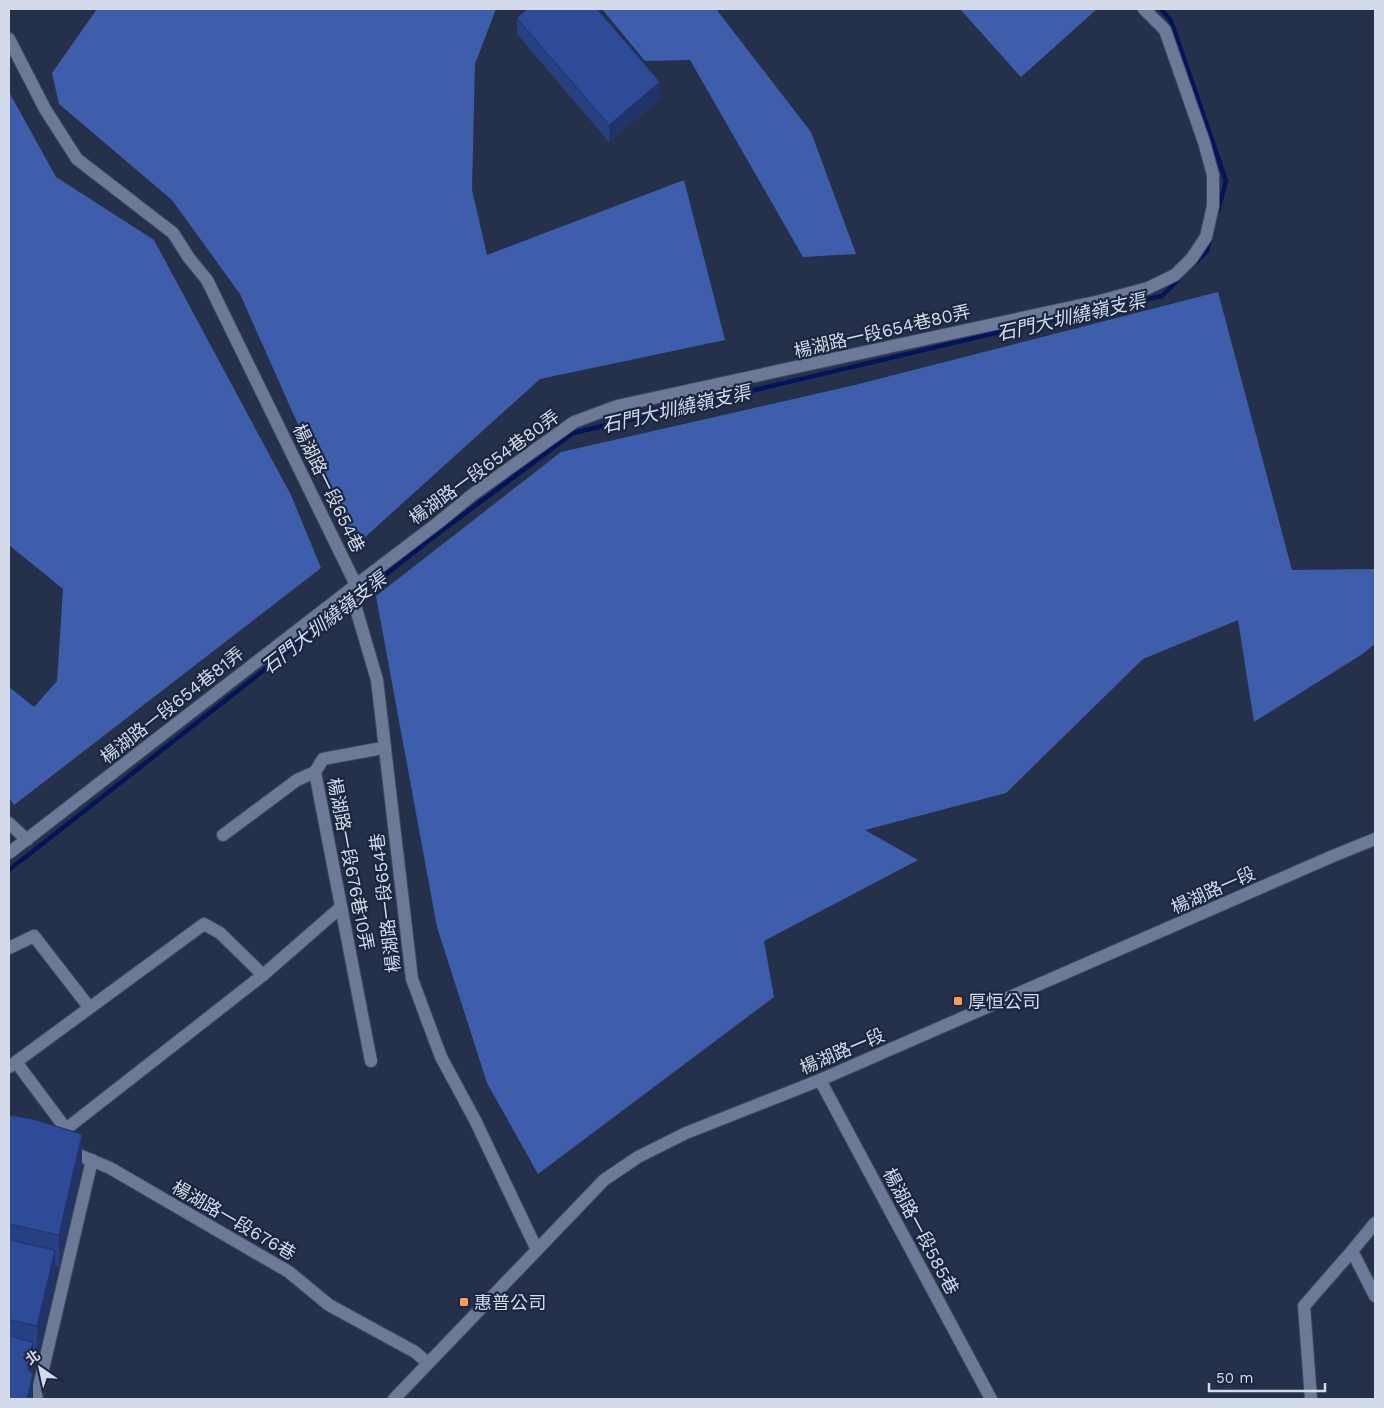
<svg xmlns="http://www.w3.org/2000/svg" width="1384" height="1408" font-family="'Work Sans','Noto Sans TC',sans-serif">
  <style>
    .forest { fill: #3e5eab }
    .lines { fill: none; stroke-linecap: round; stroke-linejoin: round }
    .stream { stroke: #03135c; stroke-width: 4.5 }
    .minor-casing { stroke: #414b60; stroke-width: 14 }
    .minor { stroke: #6c7a98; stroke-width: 12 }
    .wall { fill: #274082 }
    .shaded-wall { fill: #20346a }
    .building { fill: #2d4b97; stroke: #20346a }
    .poi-dot { fill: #fd9c55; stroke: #1c273f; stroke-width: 2 }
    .labels { text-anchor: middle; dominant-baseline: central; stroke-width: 4.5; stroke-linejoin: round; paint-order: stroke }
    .street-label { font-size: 18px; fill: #d3dbeb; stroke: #1c273f }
    .poi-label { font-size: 18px; fill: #d3dbeb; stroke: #1c273f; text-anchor: start }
    .water-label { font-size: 19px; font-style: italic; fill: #d3ddf3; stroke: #1c273f }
  </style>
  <rect width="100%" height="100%" fill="#25314a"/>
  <g class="forest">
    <path d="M97,9H496L475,64L472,190L487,255L684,180L725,340L540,379L353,548L240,294L172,200L59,104L52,73Z"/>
    <path d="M602,9H716L811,132L856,254L803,257L690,60L645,61Z"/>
    <path d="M960,9H1097L1021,77Z"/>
    <path d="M9,92L56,177L154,240L291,495L321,568L14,805L9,798V687L34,707L57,681L63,589L9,545Z"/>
    <path d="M1218,292L1292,570L1375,569V644L1361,655L1254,722L1238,620L1143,659L1006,793L865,830L918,860L764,941L774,997L538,1174L487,1083L437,927L376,596L561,452L855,385Z"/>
  </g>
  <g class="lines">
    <g class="stream">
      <path d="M1161,9L1171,21L1226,181L1218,211"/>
      <path d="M1196,262L1207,251L1210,240"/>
      <path d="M9,870L440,532L573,433L1038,323L1162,296L1181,277"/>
    </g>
    <g class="minor-casing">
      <g id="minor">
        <path d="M9,39L45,109L77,159L173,233L189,258L207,280L356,585L352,595L377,680L412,979L441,1057L475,1120L537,1250"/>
        <path d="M9,823L27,840"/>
        <path d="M223,835L297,780L315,772"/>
        <path d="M9,853L356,585L439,522L472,495L574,422L617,406L1100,301L1148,288L1175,275L1192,258L1206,237L1213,206V175L1204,142L1165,30L1144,9"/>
        <path d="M9,948L34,936L89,1007"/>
        <path d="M371,1061L315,772L323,759L377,749"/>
        <path d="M16,1062L66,1129"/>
        <path d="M9,1067L204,924L220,933L263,975"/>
        <path d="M820,1080L991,1399"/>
        <path d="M62,1145L66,1129L263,975L341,907"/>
        <path d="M67,1150L110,1168L289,1272L329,1305L415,1352L428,1363"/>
        <path d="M1375,1223L1352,1251L1375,1296"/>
        <path d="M36,1399L92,1160"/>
        <path d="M394,1399L604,1180L638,1157L686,1133L820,1080L1333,856L1375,839"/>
        <path d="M1311,1399L1304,1306L1352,1251"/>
      </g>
    </g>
    <use href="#minor" class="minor"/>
  </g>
  <g class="wall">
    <path d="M517,18L660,99L609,142L517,34Z"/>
    <path d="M9,1115L82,1166L59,1267L55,1266V1282L37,1358L33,1357V1399H9Z"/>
  </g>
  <g class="shaded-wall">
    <path d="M660,82V99L609,142V125Z"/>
    <path d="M82,1134V1166L59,1267V1235Z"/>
    <path d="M55,1250V1282L37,1358V1326Z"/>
    <path d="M10,1320V1352L9,1353V1321Z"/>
    <path d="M33,1342V1399H27L28,1366Z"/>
  </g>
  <g class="building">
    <path d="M527,9H597L660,82L609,125L517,18Z"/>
    <path d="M9,1115L32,1119L82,1134L59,1235L9,1224Z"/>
    <path d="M9,1240L55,1250L37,1326L10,1320L9,1321Z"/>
    <path d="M9,1336L33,1342L28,1366V1370L33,1374L27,1399H9Z"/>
  </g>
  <g class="poi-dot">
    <rect x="953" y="996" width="10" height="10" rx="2.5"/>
    <rect x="459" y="1297" width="10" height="10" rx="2.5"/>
  </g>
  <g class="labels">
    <g class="street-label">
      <text transform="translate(882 331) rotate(-13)">楊湖路一段654巷80弄</text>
      <text transform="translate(484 467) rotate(-36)">楊湖路一段654巷80弄</text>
      <text transform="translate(329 488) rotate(64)">楊湖路一段654巷</text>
      <text transform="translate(172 705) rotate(-38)">楊湖路一段654巷81弄</text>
      <text transform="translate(351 864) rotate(79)">楊湖路一段676巷10弄</text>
      <text transform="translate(1213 890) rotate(-24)">楊湖路一段</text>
      <text transform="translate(385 903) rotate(-97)">楊湖路一段654巷</text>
      <text transform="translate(842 1051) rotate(-23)">楊湖路一段</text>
      <text transform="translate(234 1220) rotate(30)">楊湖路一段676巷</text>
      <text transform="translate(921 1231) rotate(62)">楊湖路一段585巷</text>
    </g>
    <g class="poi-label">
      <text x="968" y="1001">厚恒公司</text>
      <text x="474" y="1302">惠普公司</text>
    </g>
    <g class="water-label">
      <text transform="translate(1071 317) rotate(-13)">石門大圳繞嶺支渠</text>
      <text transform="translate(676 409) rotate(-13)">石門大圳繞嶺支渠</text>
      <text transform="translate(324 623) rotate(-38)">石門大圳繞嶺支渠</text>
    </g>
  </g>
  <rect width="1384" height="1408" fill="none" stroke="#d3dbeb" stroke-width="20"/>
  <g transform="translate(40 1368) rotate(326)" stroke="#1c273f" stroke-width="4" paint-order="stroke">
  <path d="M0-4L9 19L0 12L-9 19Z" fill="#d3dbeb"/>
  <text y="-8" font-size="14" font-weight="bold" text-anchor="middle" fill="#d3dbeb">北</text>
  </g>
  <path d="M1209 1383v8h116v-8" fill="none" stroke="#d3dbeb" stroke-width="2.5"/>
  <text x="1216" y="1383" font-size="15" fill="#d3dbeb" stroke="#1c273f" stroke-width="4" paint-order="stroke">50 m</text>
</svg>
